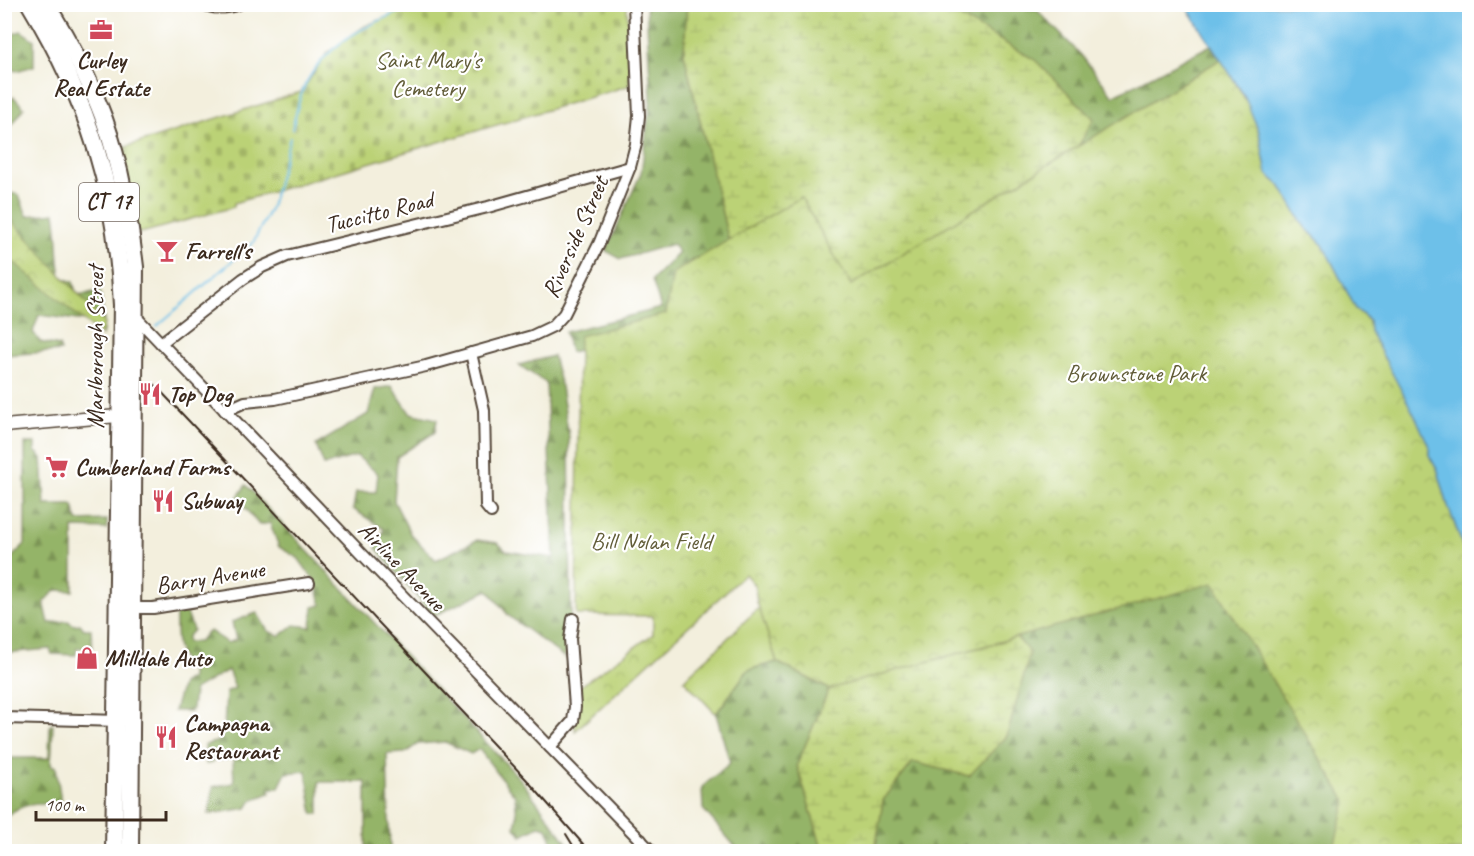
<svg xmlns="http://www.w3.org/2000/svg" width="1474" height="856" font-family="Caveat,sans-serif">
  <style>
    .green { fill: #bbd276; stroke: #7b7e4a; stroke-width: 1.5 }
    .forest { fill: url(#forest-firs); stroke: #686f42; stroke-width: 1.5 }
    .wetland { fill: url(#wetland-marsh); stroke: #7b7e4a; stroke-width: 1.5 }
    .cemetery { fill: url(#cemetery-stones); stroke: #7b7e4a; stroke-width: 1.5 }
    .park { fill: url(#park-crowns); stroke: #7b7e4a; stroke-width: 1.5 }
    .water { fill: #6dc0e9; stroke: #547584; stroke-width: 1.5 }
    .lines { fill: none; stroke-linecap: round; stroke-linejoin: round }
    .stream { stroke: #6dc0e9; stroke-width: 2 }
    .minor-casing { stroke: #57483b; stroke-width: 14 }
    .tertiary-casing { stroke: #57483b; stroke-width: 15 }
    .trunk-casing { stroke: #57483b; stroke-width: 20 }
    .minor { stroke: #fff; stroke-width: 10 }
    .tertiary { stroke: #fff; stroke-width: 12 }
    .trunk { stroke: #fff; stroke-width: 16 }
    .rail { stroke: #3b2a1e; stroke-width: 2 }
    .labels { text-anchor: middle; dominant-baseline: central; stroke-width: 4.5; stroke-linejoin: round; paint-order: stroke }
    .shield { fill: #fff; stroke: #766a62; stroke-width: 1.5 }
    .shield-label { font-size: 22px; font-weight: bold; fill: #3b2a1e }
    .poi-label { font-size: 24px; font-weight: bold; fill: #3b2a1e; stroke: #fff; text-anchor: start }
    .park-label { font-size: 24px; fill: #615c38; stroke: #fff }
    .street-label { font-size: 24px; fill: #3b2a1e; stroke: #fff }
  </style>
  <defs>
    <pattern id="forest-firs" width="22" height="20" patternUnits="userSpaceOnUse" patternTransform="scale(1.5)"><rect width="22" height="20" fill="#94b467"/><path d="M5 1l3.5 6h-7zM16 11l3.5 6h-7z" fill="#7a9354"/></pattern>
    <pattern id="wetland-marsh" width="20" height="14" patternUnits="userSpaceOnUse" patternTransform="scale(1.5)"><rect width="20" height="14" fill="#bbd276"/><path d="M1 5h8M5 5V1M11 12h8M15 12V8" fill="none" stroke="#a2b466"/></pattern>
    <pattern id="cemetery-stones" width="16" height="16" patternUnits="userSpaceOnUse" patternTransform="scale(1.5)"><rect width="16" height="16" fill="#bbd276"/><path d="M2 7V4a2 2 0 0 1 4 0v3zM10 15v-3a2 2 0 0 1 4 0v3z" fill="#a2b466"/></pattern>
    <pattern id="park-crowns" width="20" height="18" patternUnits="userSpaceOnUse" patternTransform="scale(1.5)"><rect width="20" height="18" fill="#bbd276"/><path d="M2 6a3 3 0 1 1 6 0M12 15a3 3 0 1 1 6 0" fill="none" stroke="#a2b466"/></pattern>
  </defs>
  <rect width="100%" height="100%" fill="#fff"/>
  <filter id="ink" filterUnits="userSpaceOnUse"><feTurbulence type="fractalNoise" baseFrequency=".0167" numOctaves="2"/><feDisplacementMap in="SourceGraphic" scale="12" xChannelSelector="R" yChannelSelector="G"/><feConvolveMatrix kernelMatrix="1 2 1 2 8 2 1 2 1" color-interpolation-filters="sRGB"/></filter>
  <filter id="wash" filterUnits="userSpaceOnUse"><feTurbulence type="fractalNoise" baseFrequency=".008" numOctaves="4" result="noise"/><feDisplacementMap in="SourceGraphic" scale="24" xChannelSelector="R" yChannelSelector="G"/><feGaussianBlur stdDeviation="1.35" result="paint"/><feColorMatrix in="noise" values="0 0 0 0 0 0 0 0 0 0 0 0 0 0 0 0 0 1.4 0 .05"/><feComposite in="paint" operator="in"/></filter>
  <g filter="url(#wash)">
    <rect width="100%" height="100%" fill="#f3efdd"/>
    <path class="green" d="M761,606L777,662L748,670L716,714L684,680C695,667 708,658 719,647C733,633 746,619 761,606Z"/>
    <g class="forest">
      <path d="M646,5H687L684,53L729,242L689,262L696,302L642,336L570,352L565,332L661,308L652,280L679,253L673,244L621,259L606,251L641,173L651,97Z"/>
      <path d="M948,5H978L987,9L995,5H1032L1081,55L1113,96L1211,45L1242,92L1319,403L1391,371L1398,384L1470,583L1469,851L875,852L883,800L913,762L969,776L976,589L1074,154L1035,60L954,14Z"/>
      <path d="M21,31L34,40V66L16,71L5,66V37Z"/>
      <path d="M14,97L24,108L10,128L5,131V103Z"/>
      <path d="M5,192L19,195L27,216L55,213C59,234 57,255 61,277L73,282L77,295L100,291L104,322L102,336L86,321L39,315L33,332L40,342L59,346L61,351L5,355L4,264L9,260L5,255Z"/>
      <path d="M553,356L561,387L569,437L571,612L565,658L509,616L488,590L433,616L376,548L384,529L353,509L356,492H376L378,474L357,456L324,465L316,445L368,414L375,389L392,386L410,413L437,419L435,432L397,457L394,501L411,535L436,560L477,540L498,543L506,551L554,558L546,383L519,365Z"/>
      <path d="M25,443H35V451L42,458L45,505H73L77,521L107,520V529L73,528V591L56,590L44,602L49,623L68,621L74,625L80,624L84,629H91L92,648H77L76,655L52,654L50,649L5,653V564L25,544Z"/>
      <path d="M246,485L521,780L573,851H556L547,828L539,826L522,835L515,828L517,816L515,796L479,749L471,754L445,742L418,744L405,753L387,754L390,851H366V782H319V814H313L306,771L286,773L279,787L270,790V793L252,800L247,808L209,814L213,787L234,783L233,759L213,760V763L206,764L205,745L218,741L224,730L226,692L235,688L228,670L194,690L192,709L190,711H174L182,684L191,678V669C174,657 176,632 176,613L186,611L193,630L187,637V642H199L205,634L210,631L227,643L236,640L232,622L257,613L268,631L280,636L294,625L311,627L313,607L322,605L314,580L298,558L279,547L270,523L259,525L237,498Z"/>
      <path d="M777,662L829,689L797,765L823,851H739L703,809L702,787L730,763L716,714L748,670Z"/>
      <path d="M50,725H53L51,765L56,767L61,802C42,804 15,802 5,820V758H49Z"/>
    </g>
    <path class="wetland" d="M687,5H948L954,14L1035,60L1094,119L1074,154L976,589L1030,653L1007,736L969,776L913,762L883,800L875,851H823L797,765L829,689L777,662L729,242L684,53Z"/>
    <path class="cemetery" d="M416,5H627L631,85L234,203V207L141,233L135,232L119,149L301,92L327,53L365,26Z"/>
    <g class="park">
      <path d="M1221,59L1250,107L1259,132L1266,169L1270,177L1280,185L1304,226L1323,245L1356,309L1369,321L1370,331L1418,420L1430,449V457L1438,471L1448,506L1466,555L1470,583L1469,851H1333L1346,801L1213,583L829,689L777,662L757,602L755,586L745,574L575,731V690L653,634V616L576,615L579,336L666,314L673,273L801,197L851,285Z"/>
      <path d="M4,212L104,322L102,336L5,255Z"/>
    </g>
    <path class="water" d="M1185,5H1469V583L1466,555L1448,506L1438,471L1430,457V449L1417,420L1370,331L1369,320L1356,309L1323,245L1304,226L1280,185L1267,174L1259,132L1244,95Z"/>
    <g class="lines">
      <g class="stream">
        <path d="M292,129C296,115 299,97 305,85C328,41 368,25 410,7L412,4"/>
        <path d="M157,326L253,243L271,207L290,138"/>
      </g>
    </g>
  </g>
  <g filter="url(#ink)">
    <g class="lines">
      <g class="minor-casing">
        <g id="minor">
          <path d="M204,4C215,10 227,8 239,4"/>
          <path d="M132,317H136L362,554L652,852"/>
          <path d="M161,343L243,279L262,267L287,256L488,207L630,167"/>
          <path d="M471,353L484,410L486,506L491,512"/>
          <path d="M225,411L245,402L275,399L426,366L532,336L553,326L564,314L599,244L630,167L636,144L639,116L634,4"/>
          <path d="M126,608H153L309,583"/>
          <path d="M4,718L121,721"/>
          <path d="M550,747L573,721L575,707L570,639L573,619"/>
          <path d="M637,852L641,840"/>
        </g>
      </g>
      <g class="tertiary-casing">
        <path id="tertiary" d="M4,426L129,415"/>
      </g>
      <g class="trunk-casing">
        <g id="trunk">
          <path d="M30,4C89,102 117,192 122,305L114,852"/>
          <path d="M46,4C69,41 89,78 104,119C121,166 129,218 135,267L130,852"/>
        </g>
      </g>
      <use href="#minor" class="minor"/>
      <use href="#tertiary" class="tertiary"/>
      <use href="#trunk" class="trunk"/>
      <g class="rail">
        <path d="M154,384L526,779L590,852"/>
        <path d="M566,834L577,852"/>
      </g>
    </g>
  </g>
  <defs>
    <g id="office-bare" transform="scale(1.8)"><path d="M-6-3h4V-5.5h4V-3h4V5H-6ZM-1-4.5V-3h2v-1.5ZM-6 0V1H6V0Z" fill="#d1495b" stroke="#fff" stroke-width="2.5" paint-order="stroke"/></g>
    <g id="bar-bare" transform="scale(1.8)"><path d="M-6-5H6L.8 .8V4.5H3.5V6h-7V4.5H-.8V.8Z" fill="#d1495b" stroke="#fff" stroke-width="2.5" paint-order="stroke"/></g>
    <g id="restaurant-bare" transform="scale(1.8)"><path d="M-5-6h1v4h1v-4h1v4h1v-4h1v5L-1.5 .5V6h-2V.5L-5-1ZM5-6V6H3V1.5H1.5Q1.5-4 5-6Z" fill="#d1495b" stroke="#fff" stroke-width="2.5" paint-order="stroke"/></g>
    <g id="supermarket-bare" transform="scale(1.8)"><path d="M-6-5.5h2.5l.6 2H6L4.5 2H-2.5L-4.4-4H-6ZM-1.5 3.2a1.3 1.3 0 1 0 .1 0ZM3 3.2a1.3 1.3 0 1 0 .1 0Z" fill="#d1495b" stroke="#fff" stroke-width="2.5" paint-order="stroke"/></g>
    <g id="shop-bare" transform="scale(1.8)"><path d="M-5-2.5h2.3a2.7 3.5 0 0 1 5.4 0H5L5.5 6h-11ZM-1.5-2.5h3a1.5 2.3 0 0 0-3 0Z" fill="#d1495b" stroke="#fff" stroke-width="2.5" paint-order="stroke"/></g>
  </defs>
  <g fill-rule="evenodd">
    <use href="#office-bare" x="101" y="30"/>
    <use href="#bar-bare" x="167" y="251"/>
    <use href="#restaurant-bare" x="150" y="394"/>
    <use href="#supermarket-bare" x="57" y="467"/>
    <use href="#restaurant-bare" x="163" y="501"/>
    <use href="#shop-bare" x="87" y="658"/>
    <use href="#restaurant-bare" x="166" y="737"/>
  </g>
  <g class="labels">
    <rect class="shield" x="79" y="183" width="60" height="38" rx="4.5"/>
    <g class="shield-label">
      <text x="109" y="202">CT 17</text>
    </g>
    <g class="poi-label">
      <text x="101" y="60" text-anchor="middle">Curley<tspan x="101" dy="28">Real Estate</tspan></text>
      <text x="185" y="251">Farrell's</text>
      <text x="168" y="394">Top Dog</text>
      <text x="75" y="467">Cumberland Farms</text>
      <text x="181" y="501">Subway</text>
      <text x="105" y="658">Milldale Auto</text>
      <text x="184" y="723">Campagna<tspan x="184" dy="28">Restaurant</tspan></text>
    </g>
    <g class="park-label">
      <text x="428" y="60">Saint Mary's<tspan x="428" dy="28">Cemetery</tspan></text>
      <text x="1136" y="373">Brownstone Park</text>
      <text x="651" y="541">Bill Nolan Field</text>
    </g>
    <g class="street-label">
      <text transform="translate(379 212) rotate(-14)">Tuccitto Road</text>
      <text transform="translate(575 237) rotate(-66)">Riverside Street</text>
      <text transform="translate(95 347) rotate(-90)">Marlborough Street</text>
      <text transform="translate(402 566) rotate(46)">Airline Avenue</text>
      <text transform="translate(210 577) rotate(-9)">Barry Avenue</text>
    </g>
  </g>
  <rect width="1474" height="856" fill="none" stroke="#fff" stroke-width="24"/>
  <path d="M36 811v9h130v-9" fill="none" stroke="#3b2a1e" stroke-width="3"/>
  <text x="45" y="811" font-size="18" fill="#3b2a1e" stroke="#ffffff" stroke-width="4.5" paint-order="stroke">100 m</text>
</svg>
